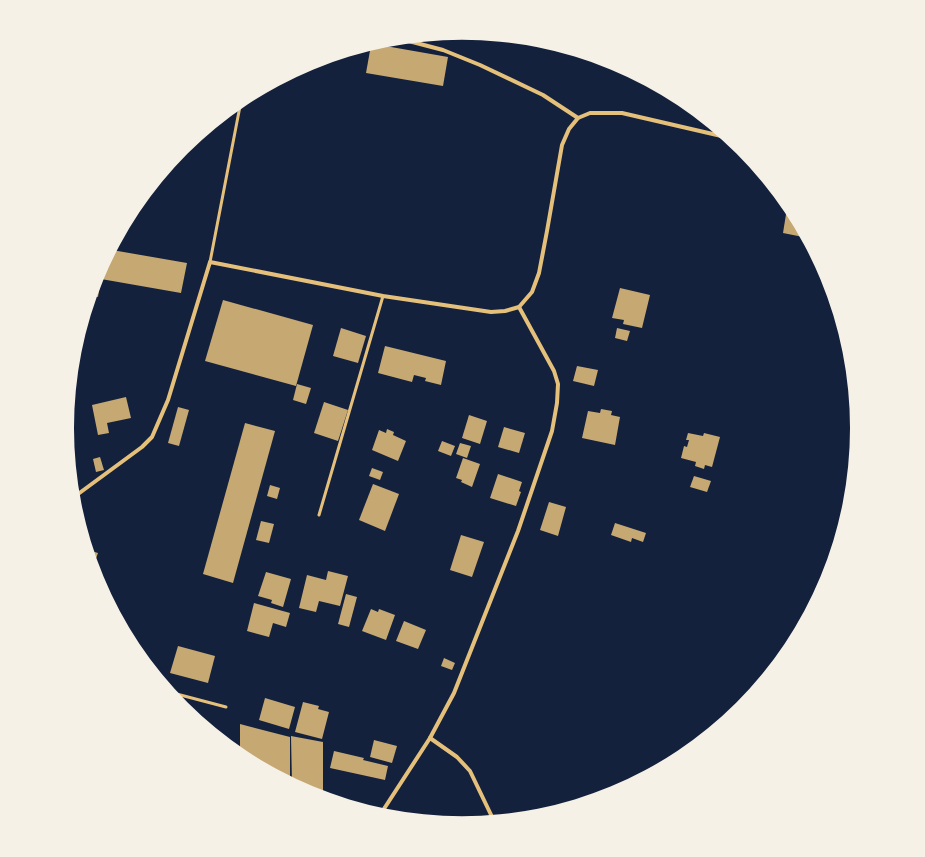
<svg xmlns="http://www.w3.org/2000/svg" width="925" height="857" font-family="'DM Sans',sans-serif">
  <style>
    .building { fill: #c6a872 }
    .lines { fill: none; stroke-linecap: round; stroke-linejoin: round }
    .service { stroke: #e5c07b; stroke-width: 3 }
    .minor { stroke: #e5c07b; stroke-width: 4 }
  </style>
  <rect width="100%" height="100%" fill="#14213d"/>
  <g class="building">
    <path d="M374,44L448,57L443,86L366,73L371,45Z"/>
    <path d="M787,208L791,209L804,232L803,237L783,233Z"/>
    <path d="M112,250L187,263L181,293L101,279L98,297L92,296L97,277Z"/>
    <path d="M620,288L650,295L642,328L623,324L624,320L612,318Z"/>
    <path d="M223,300L313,325L296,386L205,361Z"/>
    <path d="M341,328L366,336L358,363L333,356Z"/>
    <path d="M617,328L630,331L627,341L615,338Z"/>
    <path d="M385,346L446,361L441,385L425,381L426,378L414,375L412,382L378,373Z"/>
    <path d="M577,366L598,370L594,386L573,381Z"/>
    <path d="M297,384L311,388L306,404L293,400Z"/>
    <path d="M126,397L131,418L107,423L109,433L98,435L92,405Z"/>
    <path d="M324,402L348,410L338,441L314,433Z"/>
    <path d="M178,407L189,410L179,446L168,443Z"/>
    <path d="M601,409L612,411L611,415L620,417L615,445L582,438L588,411L600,413Z"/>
    <path d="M469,415L487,421L480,444L462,438Z"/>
    <path d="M245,423L275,431L233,583L203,574Z"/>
    <path d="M504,427L525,433L519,453L498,447Z"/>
    <path d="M387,429L394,432L393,435L406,441L398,461L372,450L379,430L386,433Z"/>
    <path d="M688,433L703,436L704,433L720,437L712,467L705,465L704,469L695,466L696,462L681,458L684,446L687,447L689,440H686Z"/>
    <path d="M442,441L455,446L451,456L438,451Z"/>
    <path d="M460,443L471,446L467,458L456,454Z"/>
    <path d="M100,457L104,470L96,472L93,459Z"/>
    <path d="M463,458L480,464L472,487L461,482L462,480L456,478Z"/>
    <path d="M372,468L383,472L380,480L369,476Z"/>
    <path d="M498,474L522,482L519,491L521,492L516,506L490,498Z"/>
    <path d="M694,476L711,481L707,492L690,487Z"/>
    <path d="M373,484L399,494L385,531L359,520Z"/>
    <path d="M270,485L280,488L277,499L267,496Z"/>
    <path d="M549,502L566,507L558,536L540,530Z"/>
    <path d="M261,521L274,524L269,543L256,540Z"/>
    <path d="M615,523L646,533L643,542L632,538L631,542L611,535Z"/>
    <path d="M461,535L484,542L472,577L450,570Z"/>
    <path d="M88,550L98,553L94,564L92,563Z"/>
    <path d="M328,571L348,576L340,606L319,601L316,612L299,608L307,575L326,580Z"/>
    <path d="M266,572L291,579L283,607L271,603L272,600L258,596Z"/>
    <path d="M346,594L357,597L349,627L338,624Z"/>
    <path d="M254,603L290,613L286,627L273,623L269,637L247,631Z"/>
    <path d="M371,609L378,612L379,609L395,615L386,640L362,631Z"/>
    <path d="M404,621L426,630L418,649L396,641Z"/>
    <path d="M178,646L215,656L208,683L170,673Z"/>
    <path d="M444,658L455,663L452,670L441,666Z"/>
    <path d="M265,698L295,707L289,729L259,720Z"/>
    <path d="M303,702L319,706L318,709L329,712L322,739L295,732Z"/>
    <path d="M240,724L290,737V783L240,755Z"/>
    <path d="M291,736L323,742V798L311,794L292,783Z"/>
    <path d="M374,740L397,746L392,763L370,757Z"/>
    <path d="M334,751L364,758L363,760L388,766L385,780L330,768Z"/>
  </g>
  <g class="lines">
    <g class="service">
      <path d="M210,262L241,101"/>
      <path d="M319,515L383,296"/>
      <path d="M169,692L226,707"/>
    </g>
    <g class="minor">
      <path d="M401,39L443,50L480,65L543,95L578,118"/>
      <path d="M74,497L142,447L152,437L168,400L210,262L383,296L491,312L505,311L519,307L532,292L539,273L547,231L562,145L569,129L578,118L590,113H622L730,138"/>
      <path d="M430,738L457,757L470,771L494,821"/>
      <path d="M380,815L430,738L454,693L518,531L552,431L557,403L558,384L554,371L519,307"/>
    </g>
  </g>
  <path d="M0 0H925V857H0ZM74 428a388 388 0 1 1 776 0a388 388 0 1 1-776 0Z" fill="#f6f1e7" fill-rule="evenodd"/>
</svg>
